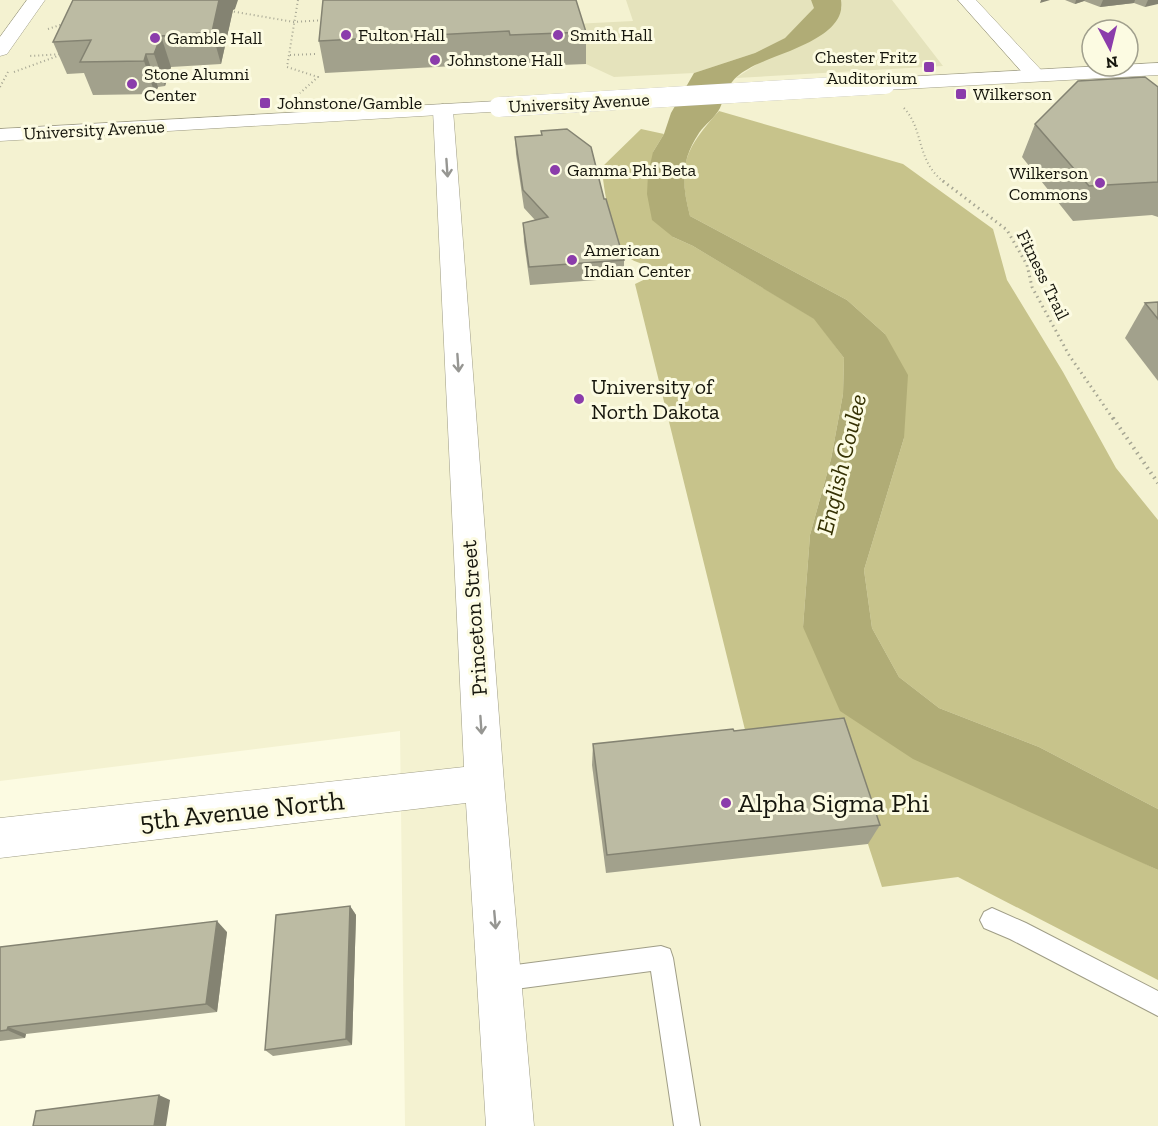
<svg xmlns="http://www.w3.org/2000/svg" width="1158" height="1126" font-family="'Zilla Slab',serif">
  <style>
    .built { fill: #f4f2d1; fill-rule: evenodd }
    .green { fill: #e5e3bc }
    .forest { fill: #c7c38b }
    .water { fill: #b0ac76 }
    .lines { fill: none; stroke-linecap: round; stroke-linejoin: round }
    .lane-casing { stroke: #9f9d86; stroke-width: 2 }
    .street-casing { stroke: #9f9d86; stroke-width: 1 }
    .secondary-casing { stroke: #9f9d86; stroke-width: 1 }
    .path-far2 { stroke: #a6a693; stroke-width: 2; stroke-dasharray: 1 3; stroke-linecap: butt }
    .path-far1 { stroke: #a6a693; stroke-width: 3; stroke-dasharray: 1.5 4; stroke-linecap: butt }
    .path { stroke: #a6a693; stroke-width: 4; stroke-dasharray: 1.5 4.5; stroke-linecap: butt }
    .lane { fill: #fff; fill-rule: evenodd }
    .street { fill: #fff; fill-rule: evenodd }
    .secondary { fill: #fff; fill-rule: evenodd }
    .secondary-bridge-casing { stroke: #9f9d86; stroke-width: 20; stroke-linecap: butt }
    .secondary-bridge { stroke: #fff; stroke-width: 20 }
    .wall { fill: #a2a18c }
    .shaded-wall { fill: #848372 }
    .building { fill: #bcbba3; stroke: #848372; stroke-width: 1.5 }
    .oneway { stroke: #969692 }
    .poi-dot { fill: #8b3cab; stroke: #fcfbe2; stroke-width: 2 }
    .labels { text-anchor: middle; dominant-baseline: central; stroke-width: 6; stroke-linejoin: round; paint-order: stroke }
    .far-poi-label { font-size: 18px; fill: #16160d; stroke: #fcfbe2; text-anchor: start }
    .far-street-label { font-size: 18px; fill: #16160d; stroke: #fcfbe2 }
    .poi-label { font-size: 22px; fill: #16160d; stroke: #fcfbe2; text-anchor: start }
    .street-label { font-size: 22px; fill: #16160d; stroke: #fcfbe2 }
    .water-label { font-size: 24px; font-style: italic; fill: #353103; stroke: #fcfbe2 }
    .near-poi-label { font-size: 27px; fill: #16160d; stroke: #fcfbe2; text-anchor: start }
    .near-street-label { font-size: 27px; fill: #16160d; stroke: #fcfbe2 }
  </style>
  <rect width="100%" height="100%" fill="#fcfbe2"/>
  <path class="built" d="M0,0H1158V1126H405L400,731L0,781ZM1092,30H1128V66H1092Z"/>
  <g class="green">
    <path d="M626,0H811L815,8L785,38L755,53L694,73L614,77L586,64L574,24L633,21Z"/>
    <path d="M841,0H892L943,66L736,78L842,8Z"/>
  </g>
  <g class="forest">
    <path d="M719,111L903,164L993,229L1007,280L1063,372L1116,468L1158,520V809L1039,747L939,708L899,677L872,628L864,570L904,438L885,334L847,300L690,216C677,165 685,149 719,111Z"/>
    <path d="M641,129L664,134L653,152L673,237L693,246L815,319L844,358L843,394L831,459L810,535L803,627L1117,850L1158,870V980L958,877L882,887L834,740L750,750L635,284L658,273V268C650,265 638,264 631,259C613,249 603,188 602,167Z"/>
  </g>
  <path class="water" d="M811,0H841C848,40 772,54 748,69C728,80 728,90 720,108C715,118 705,124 699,133C680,161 682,185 690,216L847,300L885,334L908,375L904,438L864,570L872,628L899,677L939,708L1039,747L1158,809V870L913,759L840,711L803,627L810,535L831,459L843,394L844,358L814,319L693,246L673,237L652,220L647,194L648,174L653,152L664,134L671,113L694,73L755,53L785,38L814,8Z"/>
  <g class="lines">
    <g class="lane-casing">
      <g id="lane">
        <path d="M992,908L1026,923L1158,991V1016L1010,939L984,928L980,920L984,912Z"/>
        <path d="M661,946L670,949L673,958L700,1126H674L651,971L500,991L491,988L488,979L491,970L500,967Z"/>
      </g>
    </g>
    <g class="street-casing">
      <g id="street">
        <path d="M27,0H45L7,54L0,56V37Z"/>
        <path d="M958,0H976L1043,72L1046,76L1043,80H1029Z"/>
        <path d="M443,104L450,106L453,110L504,783L534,1126H486L466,803L0,858V818L464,767L433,110L436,106Z"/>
      </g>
    </g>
    <g class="secondary-casing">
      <g id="secondary">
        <path d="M1158,63V75L885,90L878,88L875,84L878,80L885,78Z"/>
        <path d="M499,101L506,103L509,107L506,111L0,141V129Z"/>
      </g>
    </g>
    <g class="path-far2">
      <path d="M298,0L287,67L318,77L300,93"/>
      <path d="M230,11L294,22L324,20"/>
      <path d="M48,29L66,23"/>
      <path d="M290,55L316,54"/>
      <path d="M14,72L63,54L29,56"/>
      <path d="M0,87L8,72"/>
      <path d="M904,108C925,131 915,160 945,183"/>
    </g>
    <path class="path-far1" d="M943,181L1007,230L1027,265L1032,287L1069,355L1114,420"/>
    <path class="path" d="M1113,418L1158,483"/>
    <use href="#lane" class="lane"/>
    <use href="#street" class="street"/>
    <use href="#secondary" class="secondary"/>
    <g class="secondary-bridge-casing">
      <path id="secondary-bridge" d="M499,107L885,84"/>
    </g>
    <use href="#secondary-bridge" class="secondary-bridge"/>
  </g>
  <g class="wall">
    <path d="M323,0L586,32V64L512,67L511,63L325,73L319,41Z"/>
    <path d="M1065,0H1158L1145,7L1134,3L1100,7L1084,1L1075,4Z"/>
    <path d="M235,9L233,10L221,64L171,67L165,86L158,87L155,94L93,95L84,73L67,74L53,42Z"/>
    <path d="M1158,87V217L1152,215L1073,221L1022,157L1035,124Z"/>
    <path d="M541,131L604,199L624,260V278L530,285L524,242L523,223L535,220L524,208L516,154L515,137L541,135Z"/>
    <path d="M1158,302V381L1125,338L1145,303Z"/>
    <path d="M734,731L880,825L868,844L606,873L592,765L593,744Z"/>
    <path d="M350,906L356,915L352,1045L273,1056L265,1050Z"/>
    <path d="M227,932L217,1012L26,1034L25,1038L0,1041V947Z"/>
  </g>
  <g class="shaded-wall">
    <path d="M219,0H238L235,9L233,10L221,64L212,32Z"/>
    <path d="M1041,0H1050L1040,3Z"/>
    <path d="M1076,0H1085L1084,1L1075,4Z"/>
    <path d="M1103,0H1135L1134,3L1100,7Z"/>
    <path d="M1148,0H1158V4L1145,7Z"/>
    <path d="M161,36L171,67L165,86L154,54Z"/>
    <path d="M146,54L158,87L155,94L144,61Z"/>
    <path d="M350,906L356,915L352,1045L346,1039Z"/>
    <path d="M217,921L227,932L217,1012L206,1004Z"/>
    <path d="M8,1027L26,1034L25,1038L7,1030Z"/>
    <path d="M159,1095L170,1100L166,1126H154Z"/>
  </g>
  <g class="building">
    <path d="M73,0H219L212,32L161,36L154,54H146L144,61L80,62L91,40L53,42Z"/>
    <path d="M323,0H576L586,32L510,35L509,31L319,41Z"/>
    <path d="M1145,77L1158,87V182L1089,186L1035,124L1078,81Z"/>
    <path d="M567,129L591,147L604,199H606L624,260L529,267L523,223L548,217L523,190L515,137L542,135L541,131Z"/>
    <path d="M1158,302V319L1145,303Z"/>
    <path d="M844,718L880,825L607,855L593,744L733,729L734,731Z"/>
    <path d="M350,906L346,1039L265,1050L276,915Z"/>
    <path d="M217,921L206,1004L8,1027L7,1030L0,1031V947Z"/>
    <path d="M159,1095L154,1126H33L36,1111Z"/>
  </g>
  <defs><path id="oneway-shaft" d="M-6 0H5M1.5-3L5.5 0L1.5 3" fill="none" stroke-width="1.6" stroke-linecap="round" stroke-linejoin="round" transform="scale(1.5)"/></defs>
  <g class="oneway">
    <use href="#oneway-shaft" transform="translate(447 168) rotate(86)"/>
    <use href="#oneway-shaft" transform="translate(458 363) rotate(86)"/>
    <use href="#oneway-shaft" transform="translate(481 725) rotate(86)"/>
    <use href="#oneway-shaft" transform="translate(495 920) rotate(85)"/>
  </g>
  <g class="poi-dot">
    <circle cx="346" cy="35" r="6"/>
    <circle cx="558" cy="35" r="6"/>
    <circle cx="155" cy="38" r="6"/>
    <circle cx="435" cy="60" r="6"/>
    <rect x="923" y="61" width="12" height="12" rx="3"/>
    <circle cx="132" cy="84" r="6"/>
    <rect x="955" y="88" width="12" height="12" rx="3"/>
    <rect x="259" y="97" width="12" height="12" rx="3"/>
    <circle cx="555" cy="170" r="6"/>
    <circle cx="1100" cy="183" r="6"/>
    <circle cx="572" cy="260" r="6"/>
    <circle cx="579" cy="399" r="6"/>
    <circle cx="726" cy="803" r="6"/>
  </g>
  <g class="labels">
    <g class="far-poi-label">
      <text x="358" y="35">Fulton Hall</text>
      <text x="570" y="35">Smith Hall</text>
      <text x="167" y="38">Gamble Hall</text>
      <text x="917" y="57" text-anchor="end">Chester Fritz<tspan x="917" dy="21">Auditorium</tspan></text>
      <text x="447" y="60">Johnstone Hall</text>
      <text x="144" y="74">Stone Alumni<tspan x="144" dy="21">Center</tspan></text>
      <text x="973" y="94">Wilkerson</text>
      <text x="277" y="103">Johnstone/Gamble</text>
      <text x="567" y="170">Gamma Phi Beta</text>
      <text x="1088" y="173" text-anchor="end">Wilkerson<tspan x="1088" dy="21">Commons</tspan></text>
      <text x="584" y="250">American<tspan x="584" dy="21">Indian Center</tspan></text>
    </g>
    <g class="far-street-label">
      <text transform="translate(579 103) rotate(-3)">University Avenue</text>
      <text transform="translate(94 130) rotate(-3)">University Avenue</text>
      <text transform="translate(1043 275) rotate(64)">Fitness Trail</text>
    </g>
    <g class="poi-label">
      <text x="591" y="386">University of<tspan x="591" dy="25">North Dakota</tspan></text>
    </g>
    <g class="street-label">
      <text transform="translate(474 618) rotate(-94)">Princeton Street</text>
    </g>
    <g class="water-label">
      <text transform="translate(841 464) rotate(-76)">English Coulee</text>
    </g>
    <g class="near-poi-label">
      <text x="738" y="803">Alpha Sigma Phi</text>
    </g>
    <g class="near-street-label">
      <text transform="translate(242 811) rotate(-6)">5th Avenue North</text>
    </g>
  </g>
  <g transform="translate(1110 48) rotate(173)"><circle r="28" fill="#fcfbe2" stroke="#a09f8d" stroke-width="1.5"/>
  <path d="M0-4.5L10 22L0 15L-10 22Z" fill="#8b3cab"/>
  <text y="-9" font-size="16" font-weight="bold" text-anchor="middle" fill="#16160d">N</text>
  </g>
</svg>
